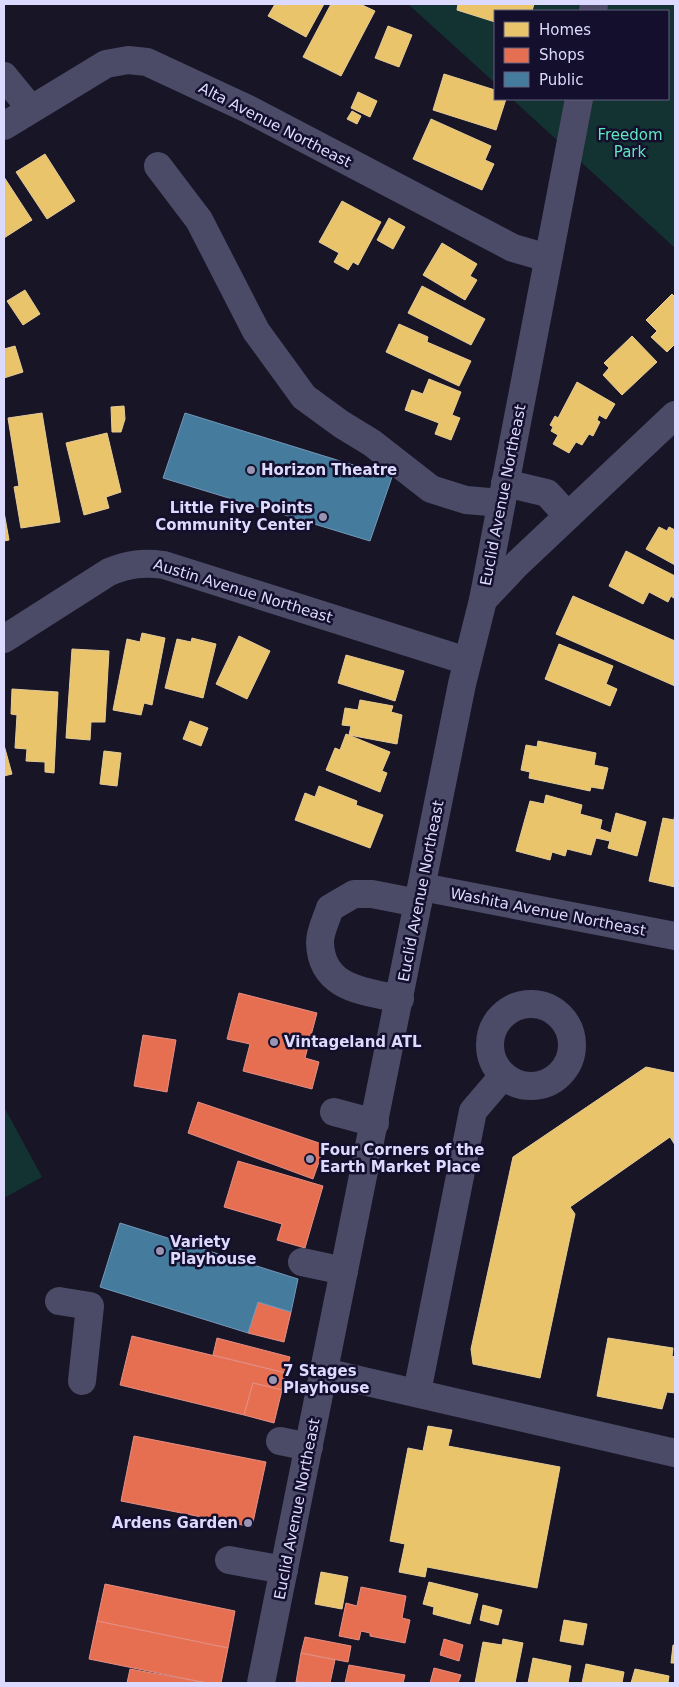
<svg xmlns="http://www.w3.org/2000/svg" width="679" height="1687" font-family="'DejaVu Sans',sans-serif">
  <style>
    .green { fill: #133232 }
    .homes { fill: #e9c46a; stroke: #e5cb97 }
    .shops { fill: #e76f51; stroke: #e48f85 }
    .public { fill: #457b9d; stroke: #7398ba }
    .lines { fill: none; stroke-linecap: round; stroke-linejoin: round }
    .minor { stroke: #4b4b67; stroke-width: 28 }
    .poi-dot { fill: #9895b3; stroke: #130f2c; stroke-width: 2 }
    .labels { text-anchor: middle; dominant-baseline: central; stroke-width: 5; stroke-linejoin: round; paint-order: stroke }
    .street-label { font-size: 15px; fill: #dddaff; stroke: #130f2c }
    .park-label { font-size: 15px; fill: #5ee8c0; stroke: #130f2c }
    .poi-label { font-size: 15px; font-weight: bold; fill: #dddaff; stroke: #130f2c; text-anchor: start }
  </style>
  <rect width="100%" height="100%" fill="#181526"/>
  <g class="green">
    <path d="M408,4H675V248L512,99H668V11H495V83Z"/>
    <path d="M4,1107L42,1177L4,1198Z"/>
  </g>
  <g class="homes">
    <path d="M275,4H324L306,37L268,16Z"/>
    <path d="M331,4H360L375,11L341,76L303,57Z"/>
    <path d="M458,4H534L532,11H495V22L457,10Z"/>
    <path d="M388,26L412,35L399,67L375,58Z"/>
    <path d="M444,74L495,90V99H506L496,130L433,110Z"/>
    <path d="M358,92L377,101L370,117L351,108Z"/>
    <path d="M352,111L361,116L357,124L347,119Z"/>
    <path d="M431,119L491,146L485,160L494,164L482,190L413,159Z"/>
    <path d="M45,154L75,201L47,219L16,172Z"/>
    <path d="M4,177L32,220L4,238Z"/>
    <path d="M342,201L381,222L358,265L353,262L348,270L334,262L339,253L319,242Z"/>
    <path d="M389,218L405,227L393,249L377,240Z"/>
    <path d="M442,243L477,264L470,276L477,280L465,300L423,275Z"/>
    <path d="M422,286L485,319L471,345L408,313Z"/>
    <path d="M25,290L40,314L23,325L7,301Z"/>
    <path d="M672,294L675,297V344L667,352L651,337L657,331L646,320Z"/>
    <path d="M399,324L428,337L427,342L471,361L459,386L386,352Z"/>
    <path d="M632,336L657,362L622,395L603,375L609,368L604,363Z"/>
    <path d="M15,346L23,372L4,378V349Z"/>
    <path d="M429,379L461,392L452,415L460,418L451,440L435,434L439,423L405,410L412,390L423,394Z"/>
    <path d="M577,382L615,404L606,419L599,415L597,420L600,422L593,436L589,434L582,445L576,442L569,453L553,444L558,435L551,431L553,427L550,425L555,416L558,418Z"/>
    <path d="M124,406L125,419L121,432H112L111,407Z"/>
    <path d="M42,413L60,522L21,528L14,487L19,486L8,418Z"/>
    <path d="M107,433L121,492L106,497L109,508L84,515L66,443Z"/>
    <path d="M4,512L9,540L4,541Z"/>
    <path d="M659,527L667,531L669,527L675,530V565L646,549Z"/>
    <path d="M626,551L675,576V599L671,596L668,602L649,592L643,604L609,586Z"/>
    <path d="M573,596L675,641V686L556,634Z"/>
    <path d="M142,633L165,638L152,705L144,703L141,715L113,710L127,639L140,642Z"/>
    <path d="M239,636L270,651L247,699L216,684Z"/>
    <path d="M192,638L216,644L203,698L165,688L177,639L191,642Z"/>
    <path d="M559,644L613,666L606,684L617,689L610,706L545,679Z"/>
    <path d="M72,649L109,651L105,722H91L90,740L66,738Z"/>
    <path d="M346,655L404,671L395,701L338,683Z"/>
    <path d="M12,689L58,692L54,773L45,772V762L26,761L27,749L15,748L17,715L11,714Z"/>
    <path d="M360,700L393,706L391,712L402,715L397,744L349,735L351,726L342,725L345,708L358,710Z"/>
    <path d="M190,721L208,728L201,746L183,739Z"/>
    <path d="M346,734L390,752L382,771L387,773L380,792L326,770L335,748L340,750Z"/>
    <path d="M538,741L596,753L594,765L608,768L603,789L591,787L590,791L529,778L530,772L521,770L526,745L537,747Z"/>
    <path d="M4,745L12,774L4,776Z"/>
    <path d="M104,751L121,753L117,786L100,784Z"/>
    <path d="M319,786L357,801L356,805L383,815L370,848L295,820L305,793L315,797Z"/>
    <path d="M546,795L582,805L580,814L602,820L600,829L611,833L616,813L646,822L637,856L608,848L610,841L596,838L591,855L567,849L565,856L552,852L550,860L516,851L530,801L544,804Z"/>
    <path d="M675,812V887L649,881L663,818L674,820Z"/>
    <path d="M646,1067L675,1073V1145L670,1137L570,1207L575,1214L540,1378L473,1364L471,1349L513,1157Z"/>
    <path d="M608,1338L673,1348L672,1356L675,1357V1393L667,1392L662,1409L597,1396Z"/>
    <path d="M428,1426L452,1430L448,1446L560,1467L537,1588L427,1567L425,1577L399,1572L405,1544L390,1541L408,1448L423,1451Z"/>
    <path d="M321,1572L348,1577L342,1609L315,1604Z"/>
    <path d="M429,1582L478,1594L470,1624L433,1614L434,1607L423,1604Z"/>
    <path d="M483,1605L502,1610L498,1625L480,1620Z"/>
    <path d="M564,1620L587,1624L583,1645L560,1641Z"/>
    <path d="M503,1639L523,1643L515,1683H475L483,1642L502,1645Z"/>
    <path d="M673,1645H675V1663H671Z"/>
    <path d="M533,1658L571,1666L568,1683H528Z"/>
    <path d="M586,1664L624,1672L622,1683H582Z"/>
    <path d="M635,1669L669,1676L668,1683H631Z"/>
  </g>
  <g class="shops">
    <path d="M239,993L317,1013L305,1058L319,1062L312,1089L243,1071L250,1044L227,1039Z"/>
    <path d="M143,1035L176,1040L167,1092L134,1086Z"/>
    <path d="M198,1102L325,1145L313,1179L188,1133Z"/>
    <path d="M238,1161L323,1186L305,1248L277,1240L282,1224L224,1207Z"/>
    <path d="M258,1302L291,1312L284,1342L248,1333Z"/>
    <path d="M132,1336L286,1373L282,1390L253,1383L244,1415L120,1385Z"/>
    <path d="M217,1338L290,1357L286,1373L213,1355Z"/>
    <path d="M253,1383L282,1390L274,1423L244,1415Z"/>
    <path d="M134,1436L266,1462L252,1527L121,1501Z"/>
    <path d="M105,1584L235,1611L228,1648L97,1621Z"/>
    <path d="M361,1587L406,1596L402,1618L410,1620L405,1643L370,1636V1633L361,1631L359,1640L339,1636L346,1603L357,1606Z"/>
    <path d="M97,1621L228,1648L221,1683H207L89,1659Z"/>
    <path d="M305,1637L351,1646L348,1662L301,1653Z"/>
    <path d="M444,1639L463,1645L459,1661L440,1655Z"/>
    <path d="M301,1653L335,1660L330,1683L296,1682Z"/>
    <path d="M349,1665L405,1675L403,1683H345Z"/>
    <path d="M434,1668L461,1675L458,1683H430Z"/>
    <path d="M130,1669L207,1683H127Z"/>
  </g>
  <g class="public">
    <path d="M185,413L392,477L370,541L163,478Z"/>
    <path d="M120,1223L298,1279L291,1312L258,1302L248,1333L100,1287Z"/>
  </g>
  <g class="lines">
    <g class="minor">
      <path d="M593,11L594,4"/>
      <path d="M4,76L31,109"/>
      <path d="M4,126L106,64L128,60L147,62L248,109L513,248L548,258"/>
      <path d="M158,166L199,220L256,331L304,397L341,424L372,443L431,489L466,500L501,503"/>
      <path d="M505,483L547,493L568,516"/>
      <path d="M483,600L517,564L675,415"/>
      <path d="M4,639L109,572C129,564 143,562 164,565L467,661"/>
      <path d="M422,887L675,936"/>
      <path d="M400,999C364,991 321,989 320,942C320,931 327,918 330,908L354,894H372L418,903"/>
      <circle cx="531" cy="1045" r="41"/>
      <path d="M334,1112L375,1123"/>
      <path d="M302,1262L344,1271"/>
      <path d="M59,1301L90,1306L82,1381"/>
      <path d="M324,1372L675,1453"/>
      <path d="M417,1392L473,1111L503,1076"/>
      <path d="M280,1441L309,1447"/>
      <path d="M229,1560L284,1570"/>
      <path d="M261,1683L462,684L483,600L579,99"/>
    </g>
  </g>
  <g class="poi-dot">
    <circle cx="251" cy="470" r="5"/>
    <circle cx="323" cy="517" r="5"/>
    <circle cx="274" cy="1042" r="5"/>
    <circle cx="310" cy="1159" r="5"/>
    <circle cx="160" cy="1251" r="5"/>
    <circle cx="273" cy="1380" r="5"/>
    <circle cx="248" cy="1523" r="5"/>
  </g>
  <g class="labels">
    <g class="street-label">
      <text transform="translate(275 125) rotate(27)">Alta Avenue Northeast</text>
      <text transform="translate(503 495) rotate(-79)">Euclid Avenue Northeast</text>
      <text transform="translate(243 591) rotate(17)">Austin Avenue Northeast</text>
      <text transform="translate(421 891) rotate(-79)">Euclid Avenue Northeast</text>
      <text transform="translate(548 912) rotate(11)">Washita Avenue Northeast</text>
      <text transform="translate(297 1509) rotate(-79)">Euclid Avenue Northeast</text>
    </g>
    <g class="park-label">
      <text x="630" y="135">Freedom<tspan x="630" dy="17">Park</tspan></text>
    </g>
    <g class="poi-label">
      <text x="261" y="470">Horizon Theatre</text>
      <text x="313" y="508" text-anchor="end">Little Five Points<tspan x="313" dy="17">Community Center</tspan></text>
      <text x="284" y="1042">Vintageland ATL</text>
      <text x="320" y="1150">Four Corners of the<tspan x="320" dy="17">Earth Market Place</tspan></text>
      <text x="170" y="1242">Variety<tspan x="170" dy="17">Playhouse</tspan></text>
      <text x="283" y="1371">7 Stages<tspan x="283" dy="17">Playhouse</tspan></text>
      <text x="238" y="1523" text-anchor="end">Ardens Garden</text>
    </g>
  </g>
  <rect width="679" height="1687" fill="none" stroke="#dddaff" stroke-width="10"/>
  <rect x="494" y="10" width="175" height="90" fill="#130f2c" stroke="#646080"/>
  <rect x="504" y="22" width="25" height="15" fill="#e9c46a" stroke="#646080"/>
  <text x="539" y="35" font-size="15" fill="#dddaff">Homes</text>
  <rect x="504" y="48" width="25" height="15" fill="#e76f51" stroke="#646080"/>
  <text x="539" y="60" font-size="15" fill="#dddaff">Shops</text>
  <rect x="504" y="72" width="25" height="15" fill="#457b9d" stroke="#646080"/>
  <text x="539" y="85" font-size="15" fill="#dddaff">Public</text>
</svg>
